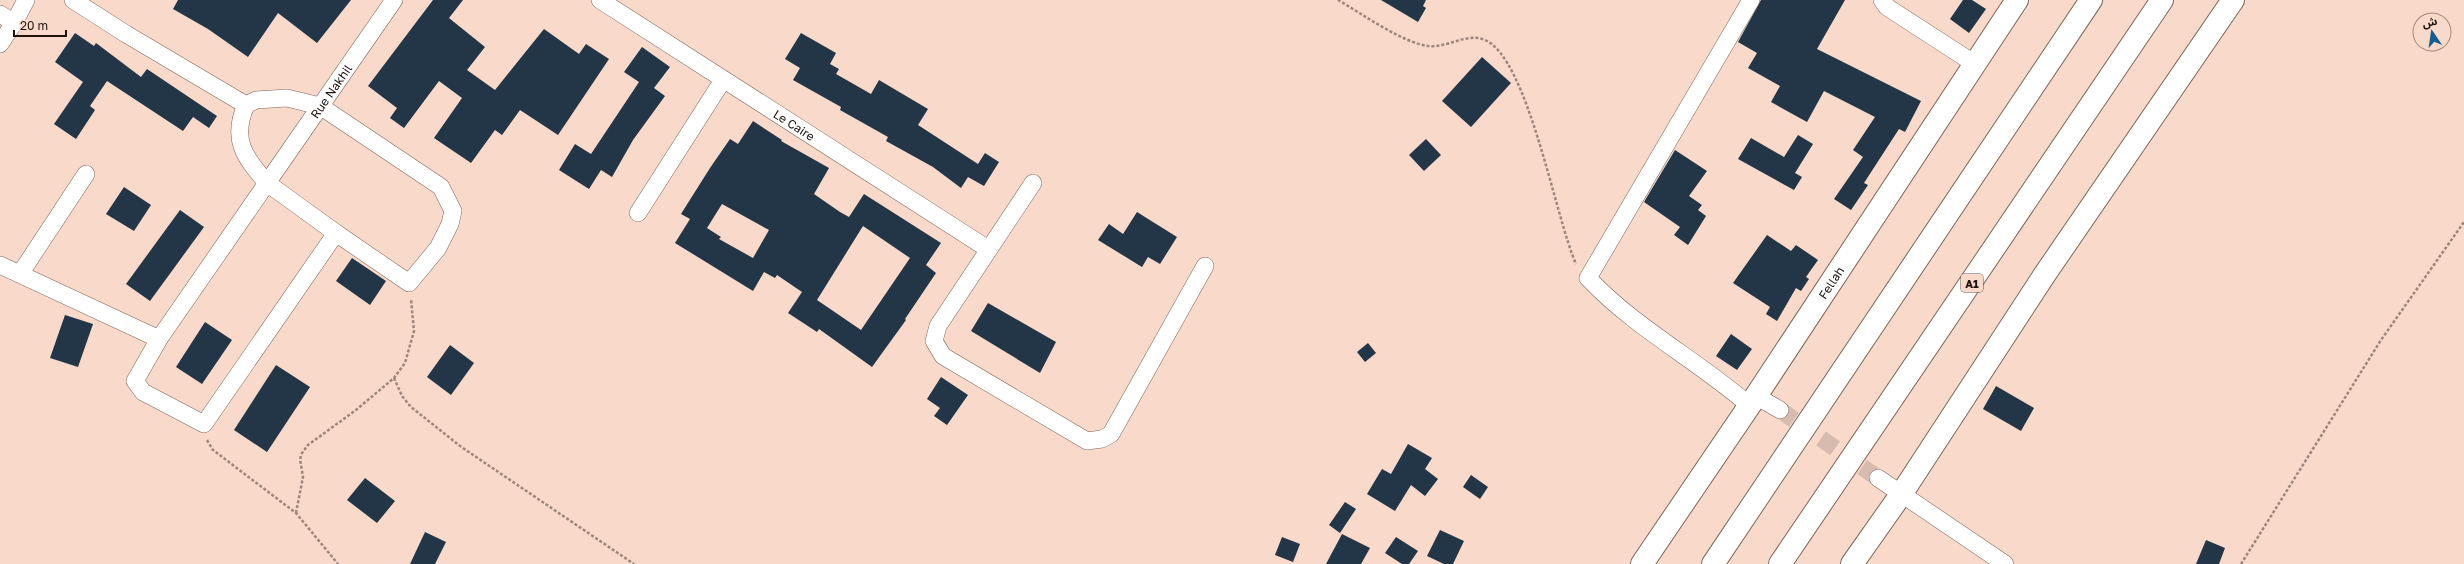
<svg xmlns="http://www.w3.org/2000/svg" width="2464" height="564" font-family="'Golos Text','Noto Sans Arabic',sans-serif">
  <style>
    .building { fill: #223647; fill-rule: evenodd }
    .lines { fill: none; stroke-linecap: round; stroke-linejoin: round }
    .street-tunnel { stroke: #d7bbae; stroke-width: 17; stroke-dasharray: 17 8; stroke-linecap: butt }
    .street-casing { stroke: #7f6558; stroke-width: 18 }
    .secondary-casing { stroke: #7f6558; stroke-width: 24 }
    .highway-casing { stroke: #7f6558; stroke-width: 24 }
    .path { stroke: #9d877c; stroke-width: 2.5; stroke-dasharray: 3 2; stroke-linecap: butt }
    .street { stroke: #fff; stroke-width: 17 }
    .secondary { stroke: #fff; stroke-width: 22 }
    .highway { stroke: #fff; stroke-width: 22 }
    .labels { text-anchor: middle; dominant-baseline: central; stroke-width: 4; stroke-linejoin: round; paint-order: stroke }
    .shield { fill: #f8d9ca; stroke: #5f4e46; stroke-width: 1 }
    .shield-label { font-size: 11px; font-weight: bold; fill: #1e130e }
    .street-label { font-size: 12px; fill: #1e130e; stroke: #f8d9ca }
  </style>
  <rect width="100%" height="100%" fill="#f8d9ca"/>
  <g class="building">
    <path d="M178,0H351L317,43L278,13L248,57L208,29L173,9Z"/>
    <path d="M433,0H463L449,18L485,47L467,70L495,90L544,29L579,54L586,44L609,59L558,135L520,110L502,135L495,130L471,163L434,138L462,98L439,81L404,128L390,118L397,108L368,86Z"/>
    <path d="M1381,0H1426L1423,6L1426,8L1418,22Z"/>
    <path d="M1761,0H1845L1817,49L1921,101L1905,132L1899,129L1864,183L1868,185L1851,210L1834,199L1863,157L1853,150L1875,117L1824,91L1807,122L1771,102L1780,86L1748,68L1757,53L1738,42Z"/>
    <path d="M1963,0H1972L1986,9L1969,33L1950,19Z"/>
    <path d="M75,33L94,46L96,43L141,77L147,69L217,116L209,128L193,117L183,131L107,81L90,106L95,110L76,139L54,124L83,82L55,62Z"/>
    <path d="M801,33L836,53L830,64L839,69L836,74L871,94L879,80L928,109L918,125L978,164L985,153L999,162L984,186L968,177L961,188L933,167L886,141L888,137L840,110L841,107L793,80L800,68L785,59Z"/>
    <path d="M642,47L670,67L654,88L665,96L633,140L612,177L601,170L589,189L559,170L575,144L591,154L639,82L624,72Z"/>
    <path d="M1482,57L1511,83L1471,127L1442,101Z"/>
    <path d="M753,121L782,140L781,141L829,168L814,194L840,212L849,217L864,194L941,243L926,265L936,273L905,319L906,320L872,367L819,329L817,332L788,313L802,292L777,275L775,278L764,272L753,291L675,243L690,219L681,214L710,168L730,139L738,144ZM722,204L769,230L753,258L719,239L721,237L707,228ZM863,226L910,258L861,330L817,300Z"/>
    <path d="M1798,135L1813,144L1795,173L1802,177L1794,190L1738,159L1751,138L1784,157Z"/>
    <path d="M1426,139L1441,155L1424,171L1409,155Z"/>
    <path d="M1675,150L1707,171L1689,196L1702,205L1698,210L1706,216L1688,245L1674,235L1680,227L1644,202Z"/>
    <path d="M124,187L151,205L134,231L106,214Z"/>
    <path d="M180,210L204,227L150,301L126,284Z"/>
    <path d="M1137,212L1177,237L1160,264L1148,257L1142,267L1098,240L1109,224L1123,234Z"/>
    <path d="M1767,235L1791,251L1796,245L1818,260L1806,277L1809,279L1801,291L1796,288L1777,321L1766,314L1770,307L1733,283Z"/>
    <path d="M352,258L386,281L370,305L336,281Z"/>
    <path d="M988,303L1056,342L1040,373L971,331Z"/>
    <path d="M65,315L93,324L78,367L50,358Z"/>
    <path d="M205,322L232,340L202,384L176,367Z"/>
    <path d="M1731,334L1752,349L1737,370L1716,356Z"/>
    <path d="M1368,343L1376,353L1365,362L1357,352Z"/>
    <path d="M450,345L474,363L451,395L427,377Z"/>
    <path d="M276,365L310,387L267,452L234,430Z"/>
    <path d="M941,377L968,395L947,425L934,416L940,408L927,399Z"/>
    <path d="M1996,386L2034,408L2021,431L1983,409Z"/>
    <path d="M1408,444L1432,458L1425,469L1438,479L1425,496L1411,485L1395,511L1367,494L1382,469L1391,474Z"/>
    <path d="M1471,475L1488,487L1480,499L1463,487Z"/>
    <path d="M365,478L395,501L377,523L347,500Z"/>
    <path d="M1345,502L1356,509L1340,533L1329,525Z"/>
    <path d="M1440,530L1464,541L1453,564H1444L1427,556Z"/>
    <path d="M425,532L446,542L435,564H410Z"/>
    <path d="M1342,534L1370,548L1361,564H1326Z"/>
    <path d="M1282,537L1300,544L1293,562L1275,555Z"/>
    <path d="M1396,537L1418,551L1409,564H1402L1385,553Z"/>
    <path d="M2206,540L2225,548L2219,564H2196Z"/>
  </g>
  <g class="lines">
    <path class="street-tunnel" d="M1780,410L1878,478"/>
    <g class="street-casing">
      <g id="street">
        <path d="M73,0L126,34L246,105L256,100L287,98L320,106L441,187L453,211L450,224L438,248L409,283L336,233"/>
        <path id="s1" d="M600,0L988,249"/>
        <path d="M1882,0L1887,7L1975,64"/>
        <path d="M0,14L14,23"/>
        <path d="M0,44L14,23L26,0"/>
        <path id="s2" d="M246,105C231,139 244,157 267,183L159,339L135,381L143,392L204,424L336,233L267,183L394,0"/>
        <path d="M1033,183L938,326L934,341L943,356L1087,441L1102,439L1111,434L1205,266"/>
        <path d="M638,213L723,80"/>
        <path d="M0,265L159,339"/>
        <path d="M20,274L86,174"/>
        <path d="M1756,396L1780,410"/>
        <path d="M1749,405C1697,360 1635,328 1588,278L1751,0"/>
        <path d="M1878,478L2005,564"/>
      </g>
    </g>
    <g class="secondary-casing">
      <g id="secondary">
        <path id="s3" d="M1642,564L1756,396L2017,0"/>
        <path d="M1852,564L1902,493L2045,274L2233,0"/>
      </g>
    </g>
    <g class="highway-casing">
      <g id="highway">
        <path d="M1713,564L2091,0"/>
        <path d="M1780,564L2162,0"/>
      </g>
    </g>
    <g class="path">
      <path d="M1338,0C1361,13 1404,44 1429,46C1448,48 1467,32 1485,40C1528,58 1556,220 1576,264"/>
      <path d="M394,378L402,396L411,407L460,446L634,564"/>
      <path d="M207,440L213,450L296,513L338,564"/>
      <path d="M296,513L303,477L300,459L302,453L308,445L356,410L394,378L405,363L414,331L411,299"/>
      <path d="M2241,564L2381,340L2464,222"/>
    </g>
    <use href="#street" class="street"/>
    <use href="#secondary" class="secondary"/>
    <use href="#highway" class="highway"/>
  </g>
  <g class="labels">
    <rect class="shield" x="1961" y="274" width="22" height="18" rx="3"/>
    <g class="shield-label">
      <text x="1972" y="283">A1</text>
    </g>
    <g class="street-label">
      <text stroke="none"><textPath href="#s2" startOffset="837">Rue Nakhil</textPath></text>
      <text stroke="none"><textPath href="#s1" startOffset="231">Le Caire</textPath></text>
      <text stroke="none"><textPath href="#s3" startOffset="339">Fellah</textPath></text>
    </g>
  </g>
  <g transform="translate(2432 32) rotate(347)"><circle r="19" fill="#f8d9ca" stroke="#a18a7f"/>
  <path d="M0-3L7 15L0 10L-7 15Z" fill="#155c90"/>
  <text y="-6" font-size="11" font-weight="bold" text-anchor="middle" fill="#1e130e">ش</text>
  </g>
  <path d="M14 30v6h52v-6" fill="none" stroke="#1e130e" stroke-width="2"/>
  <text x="20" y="30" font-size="12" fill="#1e130e" stroke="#f8d9ca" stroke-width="3" paint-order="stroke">20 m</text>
</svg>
